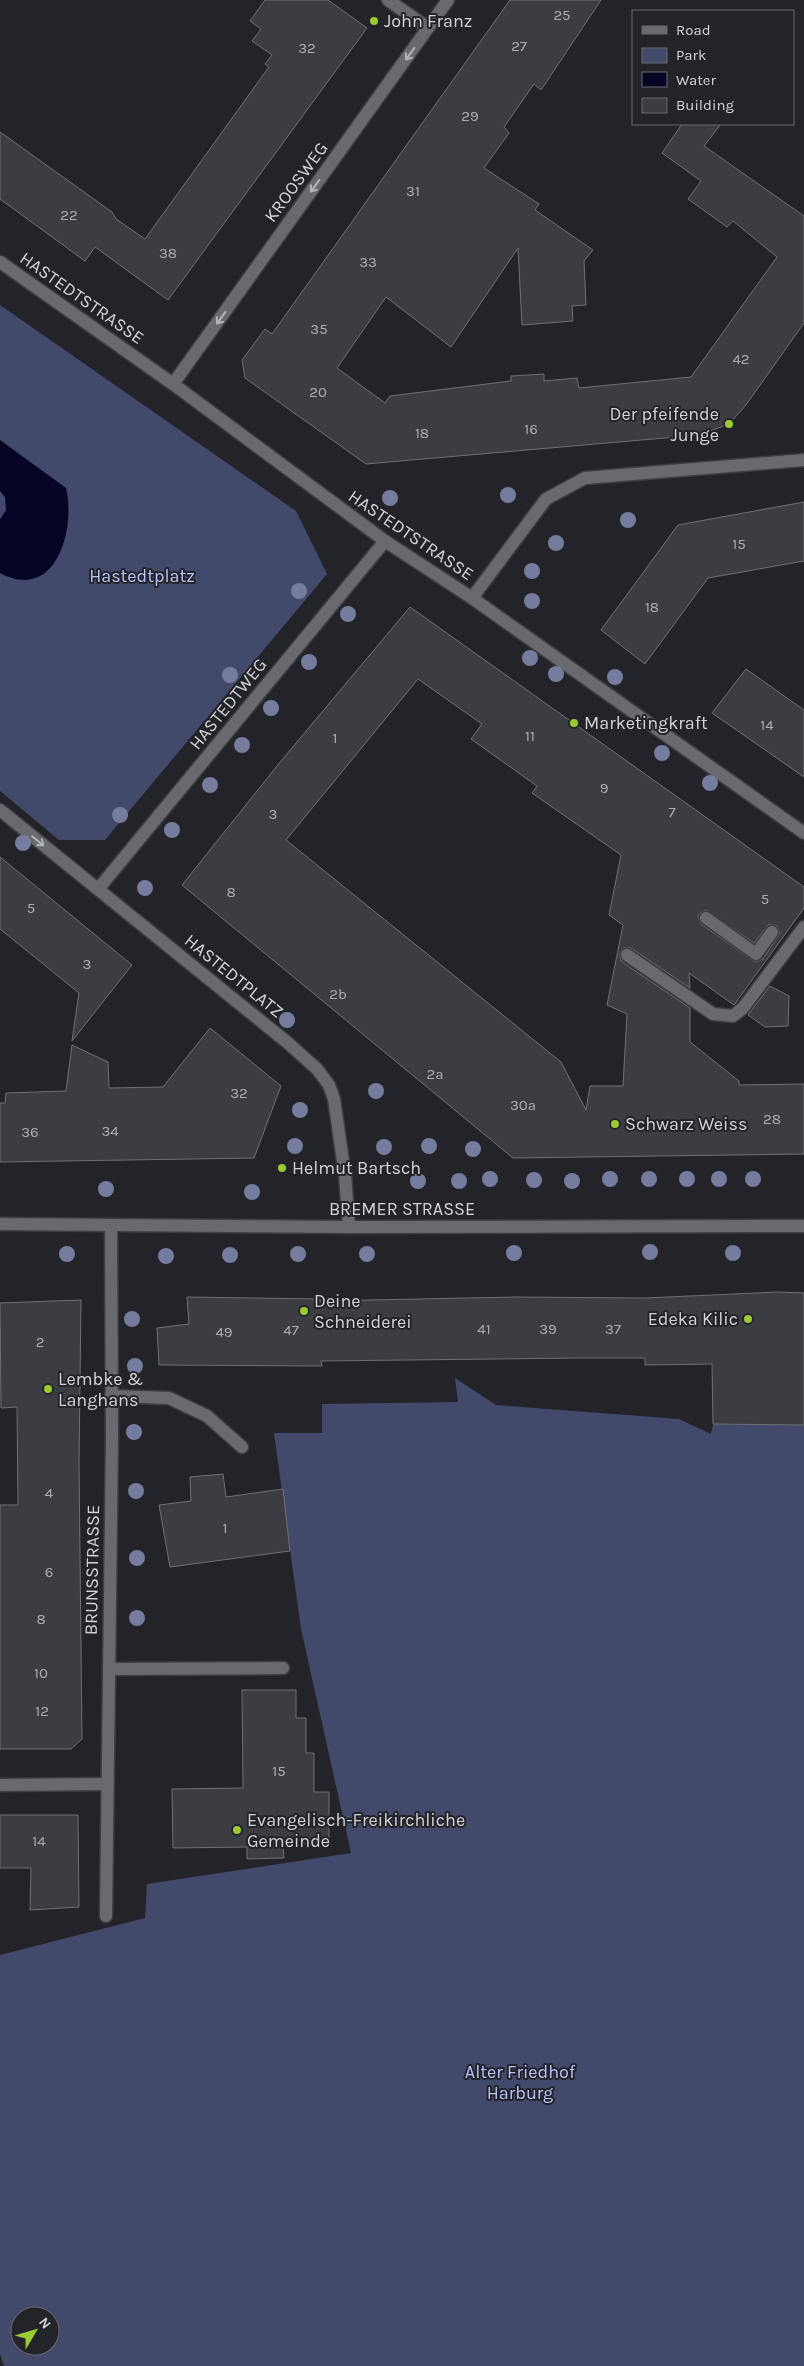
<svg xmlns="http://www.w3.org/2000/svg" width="804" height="2366" font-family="Karla,sans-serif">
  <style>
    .green { fill: #43496a; fill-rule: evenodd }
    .water { fill: #060526 }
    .building { fill: #3c3d43; stroke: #6f7177; fill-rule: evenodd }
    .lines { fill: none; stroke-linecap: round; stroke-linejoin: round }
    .lane-casing { stroke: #3d3e41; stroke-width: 15 }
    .street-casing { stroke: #3d3e41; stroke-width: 15 }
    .secondary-casing { stroke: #3d3e41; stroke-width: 15 }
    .lane { stroke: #696a70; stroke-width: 12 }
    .street { stroke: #696a70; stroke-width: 12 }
    .secondary { stroke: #696a70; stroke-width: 12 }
    .tree { fill: #767c9d }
    .oneway { stroke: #b3b4b8 }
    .poi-dot { fill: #9bcb33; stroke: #23242a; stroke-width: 2 }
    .labels { text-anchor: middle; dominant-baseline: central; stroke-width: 4; stroke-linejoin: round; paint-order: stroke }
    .number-label { font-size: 15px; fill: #adaeb2 }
    .poi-label { font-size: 18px; fill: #d3d4d7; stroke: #23242a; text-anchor: start }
    .street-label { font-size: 18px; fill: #d3d4d7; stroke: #23242a }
    .park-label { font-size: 18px; fill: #b9c4fb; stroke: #23242a }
  </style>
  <rect width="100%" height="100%" fill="#23242a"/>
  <g class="green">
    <path d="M0,305L296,511L327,574L105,840H59L0,791Z"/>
    <path d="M455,1378L496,1405L679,1419L711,1434L713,1424L804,1425V2366H4L0,2354V1955L145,1918L147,1884L351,1853L301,1629L274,1433H322V1404L458,1402ZM20,2316H50V2346H20Z"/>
  </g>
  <path class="water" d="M0,440L66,488C76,529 56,603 0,573V519L6,510L5,497L0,491Z"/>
  <g class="building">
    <path d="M265,0H328L367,28L168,300L95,247L85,261L0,199V132L112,212L116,219L145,239L269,67L265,64L272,55L252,41L261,29L250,21Z"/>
    <path d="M510,0H601L541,90L534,84L504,127L509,133L484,168L539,204L535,210L593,250L584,261L586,305L572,306L573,321L522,325L518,248L451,347L386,297L337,368L385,403L390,396L511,381V376L544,374V381L577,378L579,388L691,377L777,257L733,221L727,227L688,199L701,181L662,153L682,124H721L704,146L804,216V323L746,405L729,424L699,435L366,464L245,378L242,360L265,329L272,334Z"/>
    <path d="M804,502V561L708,578L645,664L601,630L678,525Z"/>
    <path d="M410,607L804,887V908L734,1005L689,973L690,988L631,948H623L619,955L622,962L690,1008V1042L739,1081V1085L804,1084V1154L513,1158L182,885L281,761ZM418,679L482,724L471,739L537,786L532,793L621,855L609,915L623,925L607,1005L627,1014L623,1086H590L586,1110L561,1062L286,840ZM706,910L754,943L769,924L777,926L780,933L763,959L755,962L701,924L698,917L700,913Z"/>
    <path d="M746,669L804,710V777L712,713Z"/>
    <path d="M0,857L132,965L72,1041L79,993L0,929Z"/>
    <path d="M770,986L789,996L788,1026L765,1027L748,1015Z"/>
    <path d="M210,1028L281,1086L254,1158L0,1162V1103H5L6,1093L66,1091L72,1045L108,1062L109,1088L163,1087Z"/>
    <path d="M778,1292L804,1293V1425L713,1424L712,1364L645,1365V1358H580L321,1361L322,1366L159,1365L157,1328L189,1324L187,1297L320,1299V1301L516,1297L646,1298Z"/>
    <path d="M81,1300L79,1463L82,1739L71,1749H0V1505H18L17,1407L1,1408L0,1303Z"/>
    <path d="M223,1474L226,1497L283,1489L290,1551L170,1567L159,1505L191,1501L190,1477Z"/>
    <path d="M242,1690H296V1718H306V1753H314V1792H329V1842L283,1846L284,1858L247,1859V1847L173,1848L172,1789L243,1788Z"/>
    <path d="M0,1815H78L79,1907L30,1910L31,1868H0Z"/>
  </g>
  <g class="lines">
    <g class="lane-casing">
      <g id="lane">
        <path d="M388,0L428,28"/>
        <path d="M706,918L756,954L772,932"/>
        <path d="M627,955L713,1014L733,1016L743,1008L804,927"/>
        <path d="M111,1396L169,1398L207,1416L242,1447"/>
        <path d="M109,1669L283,1668"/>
      </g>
    </g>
    <g class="street-casing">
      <g id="street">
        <path d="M0,262L173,384L385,541L472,598L804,833"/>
        <path d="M173,384L448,0"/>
        <path d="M472,598L546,499L585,478L804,460"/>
        <path d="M0,810L288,1043L317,1069L329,1085L334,1099L345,1175L349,1227"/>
        <path d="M99,888L385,541"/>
        <path d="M0,1785L107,1784"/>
        <path d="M106,1916L112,1438L111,1225"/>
      </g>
    </g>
    <g class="secondary-casing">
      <path id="secondary" d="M0,1224L349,1227L804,1226"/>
    </g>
    <use href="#lane" class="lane"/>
    <use href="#street" class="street"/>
    <use href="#secondary" class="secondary"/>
  </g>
  <g class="tree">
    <circle cx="508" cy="495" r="8"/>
    <circle cx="390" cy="498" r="8"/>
    <circle cx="628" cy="520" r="8"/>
    <circle cx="556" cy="543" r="8"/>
    <circle cx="532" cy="571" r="8"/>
    <circle cx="299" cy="591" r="8"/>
    <circle cx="532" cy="601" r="8"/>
    <circle cx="348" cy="614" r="8"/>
    <circle cx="530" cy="658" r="8"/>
    <circle cx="309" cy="662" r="8"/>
    <circle cx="556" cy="674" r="8"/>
    <circle cx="230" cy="675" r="8"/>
    <circle cx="615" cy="677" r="8"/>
    <circle cx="271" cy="708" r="8"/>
    <circle cx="242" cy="745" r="8"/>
    <circle cx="662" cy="753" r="8"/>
    <circle cx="710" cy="783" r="8"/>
    <circle cx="210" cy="785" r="8"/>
    <circle cx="120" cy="815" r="8"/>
    <circle cx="172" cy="830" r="8"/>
    <circle cx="23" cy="843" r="8"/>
    <circle cx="145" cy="888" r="8"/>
    <circle cx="287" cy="1020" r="8"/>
    <circle cx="376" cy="1091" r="8"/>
    <circle cx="300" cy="1110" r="8"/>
    <circle cx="295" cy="1146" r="8"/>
    <circle cx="429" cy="1146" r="8"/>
    <circle cx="384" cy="1147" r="8"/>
    <circle cx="473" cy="1149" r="8"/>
    <circle cx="490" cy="1179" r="8"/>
    <circle cx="610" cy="1179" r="8"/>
    <circle cx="649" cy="1179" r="8"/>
    <circle cx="687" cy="1179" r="8"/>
    <circle cx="719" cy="1179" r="8"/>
    <circle cx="753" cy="1179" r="8"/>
    <circle cx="534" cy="1180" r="8"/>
    <circle cx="418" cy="1181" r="8"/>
    <circle cx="459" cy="1181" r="8"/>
    <circle cx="572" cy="1181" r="8"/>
    <circle cx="106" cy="1189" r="8"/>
    <circle cx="252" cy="1192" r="8"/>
    <circle cx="650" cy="1252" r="8"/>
    <circle cx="514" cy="1253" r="8"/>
    <circle cx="733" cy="1253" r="8"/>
    <circle cx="67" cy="1254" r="8"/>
    <circle cx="298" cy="1254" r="8"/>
    <circle cx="367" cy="1254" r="8"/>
    <circle cx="230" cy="1255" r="8"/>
    <circle cx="166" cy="1256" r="8"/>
    <circle cx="132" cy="1319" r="8"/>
    <circle cx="135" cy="1366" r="8"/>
    <circle cx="134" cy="1432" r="8"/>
    <circle cx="136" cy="1491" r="8"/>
    <circle cx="137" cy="1558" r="8"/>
    <circle cx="137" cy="1618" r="8"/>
  </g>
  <defs><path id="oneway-shaft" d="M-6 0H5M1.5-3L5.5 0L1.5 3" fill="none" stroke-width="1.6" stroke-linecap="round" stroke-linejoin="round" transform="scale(1.25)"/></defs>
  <g class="oneway">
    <use href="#oneway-shaft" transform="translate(410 54) rotate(126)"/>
    <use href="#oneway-shaft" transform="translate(315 186) rotate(126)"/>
    <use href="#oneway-shaft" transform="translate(221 318) rotate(126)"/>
    <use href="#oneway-shaft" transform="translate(38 841) rotate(39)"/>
  </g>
  <g class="poi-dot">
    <circle cx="374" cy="21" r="5"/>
    <circle cx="729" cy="424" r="5"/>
    <circle cx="574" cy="723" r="5"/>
    <circle cx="615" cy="1124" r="5"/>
    <circle cx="282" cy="1168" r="5"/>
    <circle cx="304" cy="1311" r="5"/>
    <circle cx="748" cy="1319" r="5"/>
    <circle cx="48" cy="1389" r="5"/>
    <circle cx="237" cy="1830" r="5"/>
  </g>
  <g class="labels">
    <g class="number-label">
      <text x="562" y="15">25</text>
      <text x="519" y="46">27</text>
      <text x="307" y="48">32</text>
      <text x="470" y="116">29</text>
      <text x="413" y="191">31</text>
      <text x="69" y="215">22</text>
      <text x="168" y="253">38</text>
      <text x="368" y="262">33</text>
      <text x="319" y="329">35</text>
      <text x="741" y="359">42</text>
      <text x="318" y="392">20</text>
      <text x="531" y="429">16</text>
      <text x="422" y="433">18</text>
      <text x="739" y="544">15</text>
      <text x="652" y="607">18</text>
      <text x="767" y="725">14</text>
      <text x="530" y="736">11</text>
      <text x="335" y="738">1</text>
      <text x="604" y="788">9</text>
      <text x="672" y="812">7</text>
      <text x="273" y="814">3</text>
      <text x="231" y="892">8</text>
      <text x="765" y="899">5</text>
      <text x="31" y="908">5</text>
      <text x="87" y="964">3</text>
      <text x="338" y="994">2b</text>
      <text x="435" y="1074">2a</text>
      <text x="239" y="1093">32</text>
      <text x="523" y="1105">30a</text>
      <text x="772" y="1119">28</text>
      <text x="110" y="1131">34</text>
      <text x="30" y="1132">36</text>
      <text x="484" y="1329">41</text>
      <text x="548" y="1329">39</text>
      <text x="613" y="1329">37</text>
      <text x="291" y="1330">47</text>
      <text x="224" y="1332">49</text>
      <text x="40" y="1342">2</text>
      <text x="49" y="1493">4</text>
      <text x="225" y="1528">1</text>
      <text x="49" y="1572">6</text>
      <text x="41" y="1619">8</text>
      <text x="41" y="1673">10</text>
      <text x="42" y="1711">12</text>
      <text x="279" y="1771">15</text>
      <text x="39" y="1841">14</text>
    </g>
    <g class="poi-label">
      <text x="384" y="21">John Franz</text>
      <text x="719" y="414" text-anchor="end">Der pfeifende<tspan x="719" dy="21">Junge</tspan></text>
      <text x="584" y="723">Marketingkraft</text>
      <text x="625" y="1124">Schwarz Weiss</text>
      <text x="292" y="1168">Helmut Bartsch</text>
      <text x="314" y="1301">Deine<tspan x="314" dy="21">Schneiderei</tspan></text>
      <text x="738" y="1319" text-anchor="end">Edeka Kilic</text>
      <text x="58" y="1379">Lembke &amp;<tspan x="58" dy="21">Langhans</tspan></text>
      <text x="247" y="1820">Evangelisch-Freikirchliche<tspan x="247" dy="21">Gemeinde</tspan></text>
    </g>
    <g class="street-label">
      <text transform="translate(296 182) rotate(-54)">KROOSWEG</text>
      <text transform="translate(82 298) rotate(35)">HASTEDTSTRASSE</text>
      <text transform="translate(411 535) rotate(34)">HASTEDTSTRASSE</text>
      <text transform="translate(228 704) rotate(-51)">HASTEDTWEG</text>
      <text transform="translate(234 976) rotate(39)">HASTEDTPLATZ</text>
      <text x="402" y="1209">BREMER STRASSE</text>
      <text transform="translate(92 1570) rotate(-89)">BRUNSSTRASSE</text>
    </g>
    <g class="park-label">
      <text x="142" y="576">Hastedtplatz</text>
      <text x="520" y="2072">Alter Friedhof<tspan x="520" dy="21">Harburg</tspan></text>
    </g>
  </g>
  <rect x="632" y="10" width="162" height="115" fill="#23242a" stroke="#696a6f"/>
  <rect x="642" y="26" width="25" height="8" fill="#696a70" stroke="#696a6f"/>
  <text x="676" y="35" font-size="15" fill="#d3d4d7">Road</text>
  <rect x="642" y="48" width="25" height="15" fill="#43496a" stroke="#696a6f"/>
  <text x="676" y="60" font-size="15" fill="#d3d4d7">Park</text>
  <rect x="642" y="72" width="25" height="15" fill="#060526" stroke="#696a6f"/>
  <text x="676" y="85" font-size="15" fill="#d3d4d7">Water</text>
  <rect x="642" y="98" width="25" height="15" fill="#3c3d43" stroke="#696a6f"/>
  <text x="676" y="110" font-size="15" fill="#d3d4d7">Building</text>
  <g transform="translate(35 2331) rotate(52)"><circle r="24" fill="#23242a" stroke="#696a6f"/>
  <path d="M0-4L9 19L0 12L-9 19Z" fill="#9bcb33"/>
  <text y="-8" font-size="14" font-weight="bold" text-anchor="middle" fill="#d3d4d7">N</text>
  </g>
</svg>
